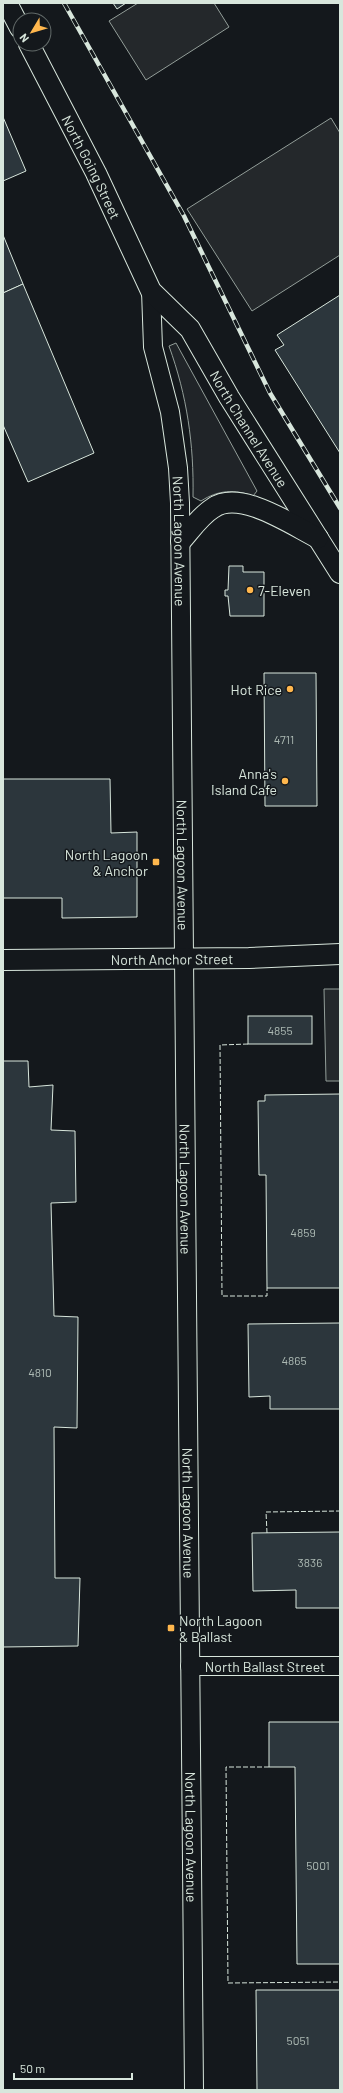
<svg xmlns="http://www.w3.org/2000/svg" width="343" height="2093" font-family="Barlow,sans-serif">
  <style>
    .green { fill: #202428; stroke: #939e99 }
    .parking { fill: #24282b; stroke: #939e99 }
    .building { fill: #2c363c; stroke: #d8e6dc }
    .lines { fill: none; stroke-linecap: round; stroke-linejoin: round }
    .tertiary-casing { stroke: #d8e6dc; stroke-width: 20 }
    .secondary-casing { stroke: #d8e6dc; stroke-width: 22 }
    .tertiary { stroke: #14181c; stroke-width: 18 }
    .secondary { stroke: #14181c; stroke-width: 20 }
    .rail-casing { stroke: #d8e6dc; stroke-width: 4.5 }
    .rail { stroke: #14181c; stroke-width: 3; stroke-dasharray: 9; stroke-linecap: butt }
    .fence { stroke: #d8e6dc; stroke-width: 1; stroke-dasharray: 5 2; stroke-linecap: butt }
    .poi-dot { fill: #ffb74d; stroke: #14181c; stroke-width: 1.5 }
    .labels { text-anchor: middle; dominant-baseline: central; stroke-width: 3; stroke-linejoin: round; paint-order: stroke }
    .number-label { font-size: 12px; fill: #adbab4 }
    .street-label { font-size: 14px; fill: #d8e6dc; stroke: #14181c }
    .poi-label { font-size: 14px; fill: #d8e6dc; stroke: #14181c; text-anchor: end }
  </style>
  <rect width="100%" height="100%" fill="#14181c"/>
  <path class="green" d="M176,343L257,491L253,496C235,489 218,490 201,501L193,497C194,444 187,396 169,346Z"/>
  <g class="parking">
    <path d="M138,3H214L229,27L146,80L109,21Z"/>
    <path d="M331,118L340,133V255L252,311L187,209Z"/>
    <path d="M324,989H340V1081H326Z"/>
  </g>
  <g class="building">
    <path d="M113,3H126L117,9Z"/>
    <path d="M3,117L26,171L3,181Z"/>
    <path d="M3,235L23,284L3,293Z"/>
    <path d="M23,284L94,453L28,482L3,425V293Z"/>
    <path d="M340,295V453L275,350L284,345L277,335Z"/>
    <path d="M229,566H243V572H264V616H230L228,596H225V590H228Z"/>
    <path d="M264,673H316L317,806H265Z"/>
    <path d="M3,779H110L111,833L137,832V917L62,918V898H3Z"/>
    <rect x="248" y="1016" width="64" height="28"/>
    <path d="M3,1061H28L29,1087L53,1085L51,1130L75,1131L76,1202L51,1203L54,1316L78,1317L77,1428L54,1427L55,1578H80L78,1646L3,1647Z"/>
    <path d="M340,1094V1288H267L266,1175H259L258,1101H265V1095Z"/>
    <path d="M340,1323V1409H270V1396L249,1397L248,1324Z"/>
    <path d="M340,1532V1608H296V1590L253,1591L252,1533Z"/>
    <path d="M269,1722H340V1964H297L295,1767H269Z"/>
    <path d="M256,1990H340V2090H257Z"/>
  </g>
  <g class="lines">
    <g class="tertiary-casing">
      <g id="tertiary">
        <path id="s1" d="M151,291L153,347L170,412L178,468L180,503L194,2090"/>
        <path id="s2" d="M190,1666H340"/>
      </g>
    </g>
    <g class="secondary-casing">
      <g id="secondary">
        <path d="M7,3L20,28"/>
        <path id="s3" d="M29,44L96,173L151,291L190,329L229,397L340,573"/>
        <path d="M181,541C191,530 200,516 213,508C240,489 292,525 318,538"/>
        <path id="s4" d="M3,960L249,958L340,954"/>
      </g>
    </g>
    <use href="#tertiary" class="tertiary"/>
    <use href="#secondary" class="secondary"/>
    <g class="rail-casing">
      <path id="rail" d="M64,3L184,216L270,393L340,508"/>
    </g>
    <use href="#rail" class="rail"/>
    <g class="fence">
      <path d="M248,1044L220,1045L222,1296H267V1288"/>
      <path d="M267,1533L266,1512L340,1511"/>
      <path d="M269,1767H226L228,1983L340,1982"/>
    </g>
  </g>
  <g class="poi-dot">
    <circle cx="250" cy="590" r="4"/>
    <circle cx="290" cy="689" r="4"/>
    <circle cx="285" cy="781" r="4"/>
    <rect x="152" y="858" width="8" height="8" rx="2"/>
    <rect x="167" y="1624" width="8" height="8" rx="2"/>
  </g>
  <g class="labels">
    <g class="number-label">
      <text x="284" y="739">4711</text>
      <text x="280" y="1030">4855</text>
      <text x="303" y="1232">4859</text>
      <text x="294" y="1360">4865</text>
      <text x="40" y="1372">4810</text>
      <text x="310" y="1562">3836</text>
      <text x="318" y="1865">5001</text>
      <text x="298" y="2040">5051</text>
    </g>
    <g class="street-label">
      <text stroke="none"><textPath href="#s3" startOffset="138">North Going Street</textPath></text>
      <text stroke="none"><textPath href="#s3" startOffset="446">North Channel Avenue</textPath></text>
      <text stroke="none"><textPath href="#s1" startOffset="253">North Lagoon Avenue</textPath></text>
      <text stroke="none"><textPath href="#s1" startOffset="577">North Lagoon Avenue</textPath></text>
      <text stroke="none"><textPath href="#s4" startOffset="169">North Anchor Street</textPath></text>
      <text stroke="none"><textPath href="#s1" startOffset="901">North Lagoon Avenue</textPath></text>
      <text stroke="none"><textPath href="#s1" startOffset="1225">North Lagoon Avenue</textPath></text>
      <text stroke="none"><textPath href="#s2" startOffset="75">North Ballast Street</textPath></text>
      <text stroke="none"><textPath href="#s1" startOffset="1549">North Lagoon Avenue</textPath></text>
    </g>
    <g class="poi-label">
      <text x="258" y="590" text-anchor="start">7-Eleven</text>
      <text x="282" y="689">Hot Rice</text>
      <text x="277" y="773">Anna's<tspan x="277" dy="16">Island Cafe</tspan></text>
      <text x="148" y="854">North Lagoon<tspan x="148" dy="16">&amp; Anchor</tspan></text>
      <text x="179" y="1620" text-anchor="start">North Lagoon<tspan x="179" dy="16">&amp; Ballast</tspan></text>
    </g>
  </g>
  <rect width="343" height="2093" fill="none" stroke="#d8e6dc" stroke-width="8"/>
  <g transform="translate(32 32) rotate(232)"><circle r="19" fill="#14181c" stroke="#626a69"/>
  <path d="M0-3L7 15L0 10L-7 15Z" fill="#ffb74d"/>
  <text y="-6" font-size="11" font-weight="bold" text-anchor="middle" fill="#d8e6dc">N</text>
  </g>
  <path d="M14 2073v6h118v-6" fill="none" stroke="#d8e6dc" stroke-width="2"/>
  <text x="20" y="2073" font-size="12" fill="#d8e6dc" stroke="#14181c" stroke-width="3" paint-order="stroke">50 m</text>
</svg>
